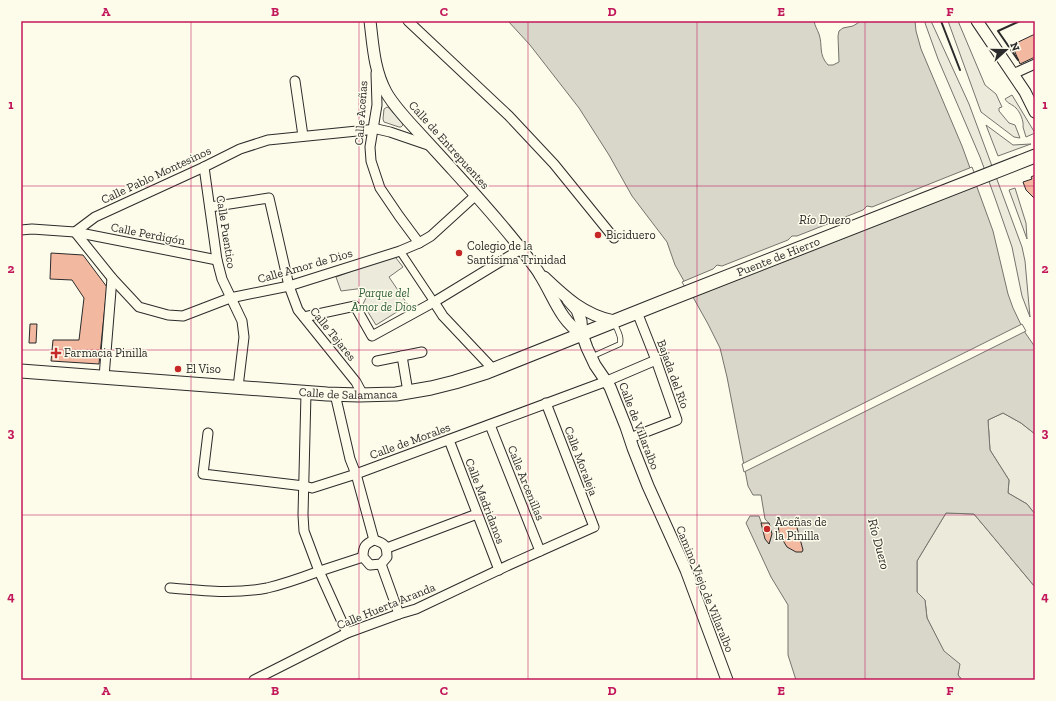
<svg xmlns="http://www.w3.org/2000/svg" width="1056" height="701" font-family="'Zilla Slab',serif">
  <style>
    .green { fill: #ecebdb; stroke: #74746e }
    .water { fill: #d8d7c9; stroke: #74746e }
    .pier { fill: #fdfbea; stroke: #74746e }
    .building { fill: #f2b8a0; stroke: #2b2b2b }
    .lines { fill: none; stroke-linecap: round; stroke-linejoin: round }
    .service-casing { stroke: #2b2b2b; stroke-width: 6 }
    .pedestrian-casing { stroke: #2b2b2b; stroke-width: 9 }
    .minor-casing { stroke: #2b2b2b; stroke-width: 11 }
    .tertiary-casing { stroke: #2b2b2b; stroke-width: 13 }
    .secondary-casing { stroke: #2b2b2b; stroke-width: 15 }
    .service { stroke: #fdfbea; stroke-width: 4.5 }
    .pedestrian { stroke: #fdfbea; stroke-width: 7 }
    .minor { stroke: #fdfbea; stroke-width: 9 }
    .tertiary { stroke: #fdfbea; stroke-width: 11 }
    .secondary { stroke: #fdfbea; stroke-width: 13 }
    .wall { stroke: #2b2b2b; stroke-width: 2 }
    .grid { fill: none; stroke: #c2185b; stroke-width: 1; stroke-opacity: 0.55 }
    .poi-dot { fill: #c62828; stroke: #fdfbea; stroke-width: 1.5 }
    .labels { text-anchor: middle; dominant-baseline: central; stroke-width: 3; stroke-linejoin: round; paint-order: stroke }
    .street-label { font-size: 12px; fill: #2b2b2b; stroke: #fdfbea }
    .poi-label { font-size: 12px; fill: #2b2b2b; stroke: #fdfbea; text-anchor: start }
    .park-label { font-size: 12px; font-style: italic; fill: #34623c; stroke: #fdfbea }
    .water-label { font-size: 13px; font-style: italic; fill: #2b2b2b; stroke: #fdfbea }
    .neatline { fill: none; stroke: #c2185b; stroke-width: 1.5 }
    .grid-label { font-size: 13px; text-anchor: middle; font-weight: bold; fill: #c2185b }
  </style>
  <rect width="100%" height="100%" fill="#fdfbea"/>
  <g class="green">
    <path d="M926,21H931L969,104L1022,247L1025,261L1030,317L1022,296L1012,247L995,198L980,157L938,59L925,23Z"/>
    <path d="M948,21H958L985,85L996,94L1002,107L999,108V111L1009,123L1015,125L1020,138L1014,137L981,112Z"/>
    <path d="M1012,95L1035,133L1026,137L1023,127C1024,121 1020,112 1016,108C1012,104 1008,104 1005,99Z"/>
    <path d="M387,107L389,108L402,123L403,125L401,127H399L384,122L383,119L384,109Z"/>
    <path d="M986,125L1013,145L1031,144L998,156Z"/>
    <path d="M1015,188L1026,223L1027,239L1009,190Z"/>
    <path d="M395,255L396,258L403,267L389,277L408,305L376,325L363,304L367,296L364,288L341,291L336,277Z"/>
    <path d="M1003,413L1021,423L1035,434V514L1027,504L1008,493L1009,480L990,450L988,420Z"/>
    <path d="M946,513L974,514L1035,587V680H962L958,675L959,664L944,652L927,618L925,600L917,592V561Z"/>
  </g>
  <path class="water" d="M508,21H814C815,26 817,29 819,34C823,46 818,54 828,65H833L839,62L838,36L839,31L843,28L853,26L861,21H915L916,31L921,49L962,146L993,231L1008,294L1013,308L1024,331L1035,347V434L1021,423L1003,413L988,420L990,450L1009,480L1008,493L1027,504L1035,514V587L974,514L946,513L917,561V592L925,600L927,618L944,651L960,664L958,675L962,680H796L788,655V605L771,577L746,523L750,516H759L769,544C772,535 773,526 765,519L761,495H753L748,486L727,377L720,348L708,324L675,265L667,242L632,196L609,155L579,108L530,45Z"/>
  <g class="pier">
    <path d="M972,167L979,185L691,298L682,282L713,269L717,265L722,266L788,240L792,236H797L863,210L867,206L872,207Z"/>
    <path d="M1022,324L1026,331L744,472L742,464Z"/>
  </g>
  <g class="building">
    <path d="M1035,34V57L1020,64L1012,45Z"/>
    <path d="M1035,175V199L1026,190L1023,182L1032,179L1031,177Z"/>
    <path d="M51,253L83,255L107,287L99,364L51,361L53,340H79L84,298L72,280L50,279Z"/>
    <path d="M30,324H37L36,343H29Z"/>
    <path d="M795,520L803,550L802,552H796L787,547L779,534L778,522Z"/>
    <path d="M761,523H769L772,534L769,544L765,539Z"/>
  </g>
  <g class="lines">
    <g class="service-casing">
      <path id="service" d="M591,357L620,344C622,337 617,329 614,323"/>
    </g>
    <g class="pedestrian-casing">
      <path id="pedestrian" d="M400,251L434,302"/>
    </g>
    <g class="minor-casing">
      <g id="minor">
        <path d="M408,21L509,116L554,164L614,238"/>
        <path d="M376,73L377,105L370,147L371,161L380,188L399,216L419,243"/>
        <path d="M1013,74L1035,64"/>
        <path d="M295,81L303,136"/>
        <path d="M204,167L217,260L222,279L242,321L244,337L238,387"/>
        <path d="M210,207L269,198L289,286L298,310L356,382L363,395"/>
        <path d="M21,230L32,229L75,232L217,260"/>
        <path d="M75,232L112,278L139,307L168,315L183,316L230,298L289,286L400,251L419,243L431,236L476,195"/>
        <path d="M75,232L95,217L204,167L240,149L268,140L377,129L390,132L431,146"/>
        <path d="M434,302L443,316L493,369"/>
        <path d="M304,317L355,306L372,336L434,302L521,249"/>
        <path d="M402,356L408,392"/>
        <path d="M377,361L422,352"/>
        <path d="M104,377L112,278"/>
        <path d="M306,393L303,515L304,531L319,571L347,633"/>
        <path d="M335,394L350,459L356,474L374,540"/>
        <path d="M490,425L540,551"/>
        <path d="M208,433L203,474L304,486L312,488L356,474L607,381L656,360"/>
        <path d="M630,438L677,420L656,360L637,312"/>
        <path d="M449,440L499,570"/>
        <path d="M374,540C385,543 387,546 387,557L381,564L370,565L363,557C363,547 365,544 374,540Z"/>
        <path d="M387,548L477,514"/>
        <path d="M381,564L399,614"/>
        <path d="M170,588C203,591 235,594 267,588C284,584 301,578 317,572C332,567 348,562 363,557"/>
        <path d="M254,680L347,633L399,614L416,609L509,565L594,527L546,403"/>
      </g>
    </g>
    <g class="tertiary-casing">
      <g id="tertiary">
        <path d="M370,21C373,45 374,70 386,92C392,103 401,113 410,123C421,135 432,147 443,159C472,191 502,223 528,258C532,264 537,269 540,275C553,295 560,321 582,334"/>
        <path d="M977,21L1025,92L1035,112"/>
        <path d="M544,277C565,297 584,315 614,321"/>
        <path d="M568,300L577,310L581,321L582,334L587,348L595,365L610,387L626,427L633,448L648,486L686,570L727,680"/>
      </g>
    </g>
    <g class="secondary-casing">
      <g id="secondary">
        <path id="s1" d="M21,371L327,394L359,395L396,394L431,388L455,382L487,372L660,303L1035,156"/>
      </g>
    </g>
    <use href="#service" class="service"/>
    <use href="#pedestrian" class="pedestrian"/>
    <use href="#minor" class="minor"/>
    <use href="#tertiary" class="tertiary"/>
    <use href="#secondary" class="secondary"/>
    <g class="wall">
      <path d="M941,21L960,70"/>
      <path d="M1018,60L998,31L1020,21"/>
    </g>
  </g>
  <path class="grid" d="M191,21V680M359,21V680M528,21V680M697,21V680M865,21V680M21,186H1035M21,350H1035M21,515H1035"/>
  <g class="poi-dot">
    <circle cx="598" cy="235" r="4"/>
    <circle cx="459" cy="253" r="4"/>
    <path d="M54 347h4v4h4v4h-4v4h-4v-4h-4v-4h4z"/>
    <circle cx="178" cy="369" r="4"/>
    <circle cx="767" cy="529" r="4"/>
  </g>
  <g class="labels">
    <g class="street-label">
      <text transform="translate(361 113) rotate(-86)">Calle Aceñas</text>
      <text transform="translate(449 145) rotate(48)">Calle de Entrepuentes</text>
      <text transform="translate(156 175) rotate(-25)">Calle Pablo Montesinos</text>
      <text transform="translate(226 232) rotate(81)">Calle Puentico</text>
      <text transform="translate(148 234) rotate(11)">Calle Perdigón</text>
      <text stroke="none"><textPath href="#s1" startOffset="783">Puente de Hierro</textPath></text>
      <text transform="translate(305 266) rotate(-16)">Calle Amor de Dios</text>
      <text transform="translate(333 334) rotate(51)">Calle Tejares</text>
      <text transform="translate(673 374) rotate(70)">Bajada del Río</text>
      <text stroke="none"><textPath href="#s1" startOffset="328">Calle de Salamanca</textPath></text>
      <text transform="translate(639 426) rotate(69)">Calle de Villaralbo</text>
      <text transform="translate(410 441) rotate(-20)">Calle de Morales</text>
      <text transform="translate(581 461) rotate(69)">Calle Moraleja</text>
      <text transform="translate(526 483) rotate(68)">Calle Arcenillas</text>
      <text transform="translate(485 501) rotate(69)">Calle Madridanos</text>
      <text transform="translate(705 589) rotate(68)">Camino Viejo de Villaralbo</text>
      <text transform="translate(386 606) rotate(-22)">Calle Huerta Aranda</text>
    </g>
    <g class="poi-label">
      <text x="606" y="235">Biciduero</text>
      <text x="467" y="246">Colegio de la<tspan x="467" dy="14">Santísima Trinidad</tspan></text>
      <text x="64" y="353">Farmacia Pinilla</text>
      <text x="186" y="369">El Viso</text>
      <text x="775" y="522">Aceñas de<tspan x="775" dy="14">la Pinilla</tspan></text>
    </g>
    <g class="park-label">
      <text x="384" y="293">Parque del<tspan x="384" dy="14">Amor de Dios</tspan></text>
    </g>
    <g class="water-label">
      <text x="825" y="219">Río Duero</text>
      <text transform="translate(879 544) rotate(75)">Río Duero</text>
    </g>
  </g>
  <rect width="1056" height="701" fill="none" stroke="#fdfbea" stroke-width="44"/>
  <g transform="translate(1006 50) rotate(69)" stroke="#fdfbea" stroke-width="3" paint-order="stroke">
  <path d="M0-3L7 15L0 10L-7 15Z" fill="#2b2b2b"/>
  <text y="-6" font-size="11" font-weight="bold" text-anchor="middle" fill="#2b2b2b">N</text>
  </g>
  <rect x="22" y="22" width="1012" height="657" class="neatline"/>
  <g class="grid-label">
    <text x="106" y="16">A</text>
    <text x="275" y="16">B</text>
    <text x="444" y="16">C</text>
    <text x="612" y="16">D</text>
    <text x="781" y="16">E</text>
    <text x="950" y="16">F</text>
    <text x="11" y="109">1</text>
    <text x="1045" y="109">1</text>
    <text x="11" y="273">2</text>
    <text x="1045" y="273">2</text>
    <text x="11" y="437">3</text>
    <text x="1045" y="437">3</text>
    <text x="11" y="601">4</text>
    <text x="1045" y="601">4</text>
    <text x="106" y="695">A</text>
    <text x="275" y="695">B</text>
    <text x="444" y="695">C</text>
    <text x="612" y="695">D</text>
    <text x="781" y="695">E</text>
    <text x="950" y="695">F</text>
  </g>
</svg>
